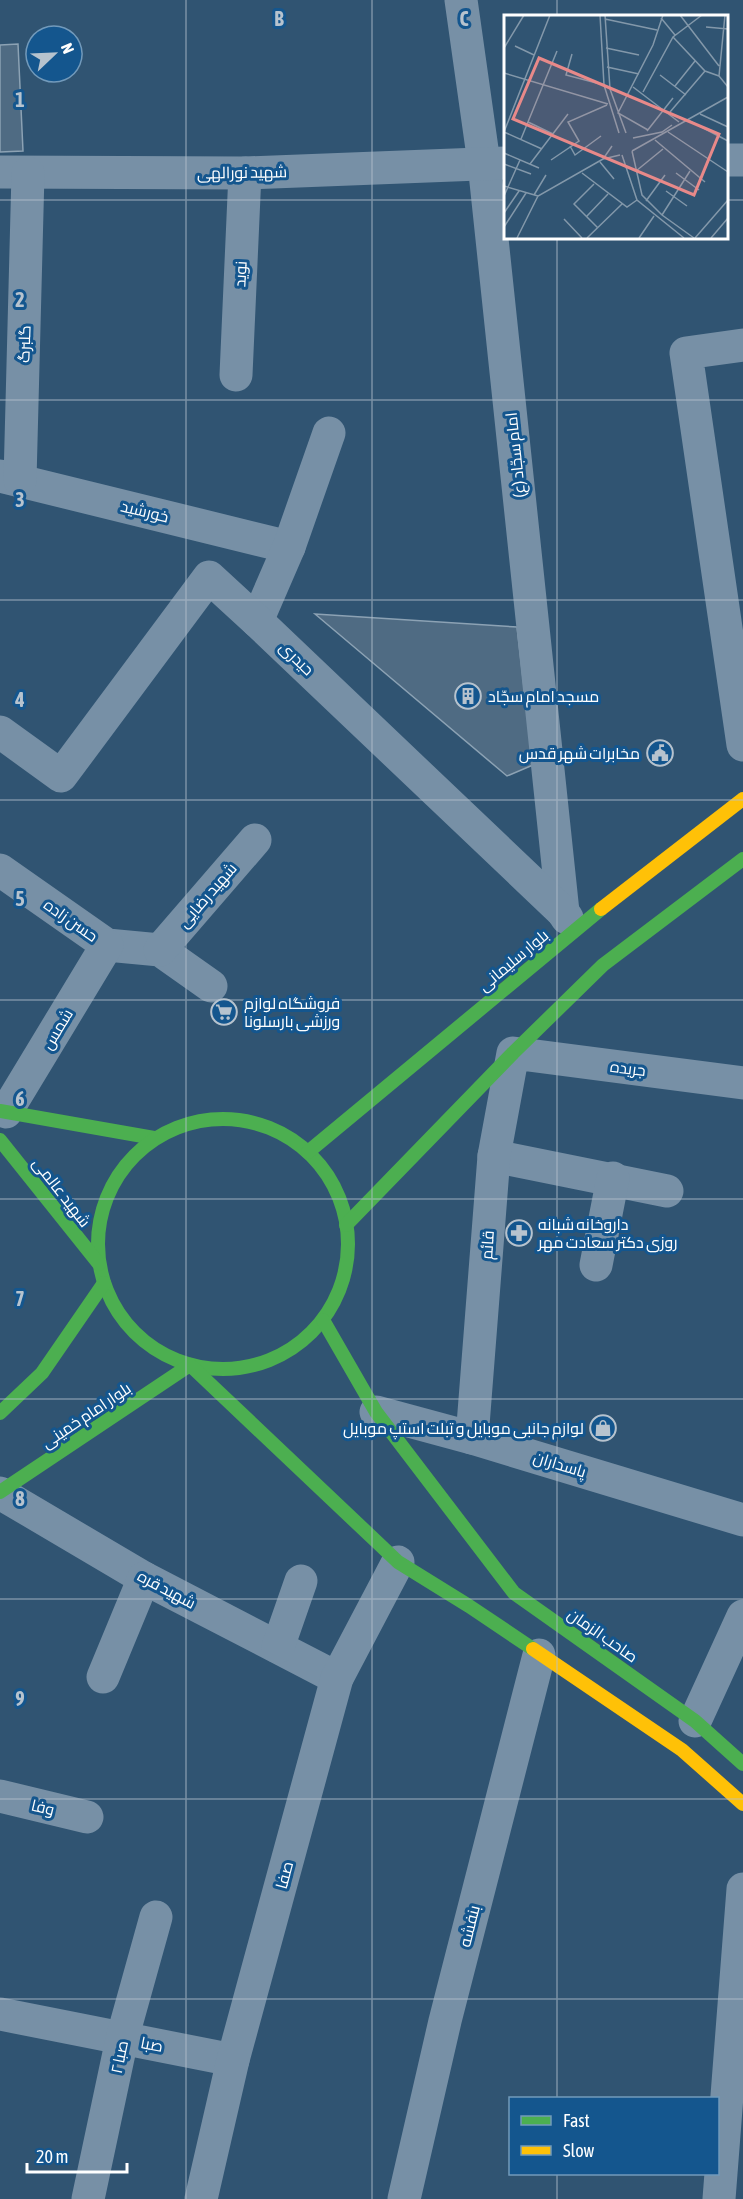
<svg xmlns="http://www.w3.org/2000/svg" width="743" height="2199" font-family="'Asap Condensed',Cairo,sans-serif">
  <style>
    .building { fill: #4f6b83; stroke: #8ca2b4; stroke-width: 1.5 }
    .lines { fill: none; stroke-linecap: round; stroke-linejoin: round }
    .street { stroke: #7790a6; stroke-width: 33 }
    .fast { stroke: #4caf50; stroke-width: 14 }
    .slow { stroke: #ffc107; stroke-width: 14 }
    .grid { fill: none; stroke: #b7c3ce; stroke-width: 1.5; stroke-opacity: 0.55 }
    .labels { text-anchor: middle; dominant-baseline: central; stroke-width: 6; stroke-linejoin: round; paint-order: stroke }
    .street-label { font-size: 16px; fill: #fff; stroke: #14568e }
    .poi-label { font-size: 16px; fill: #fff; stroke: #14568e; text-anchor: start }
    .inset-road { fill: none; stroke: #8398aa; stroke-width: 1.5 }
    .view { fill: #e88989; fill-opacity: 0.15; stroke: #e88989; stroke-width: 3 }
    .inset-edge { fill: none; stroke: #fff; stroke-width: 3 }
    .grid-label { font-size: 20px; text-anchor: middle; font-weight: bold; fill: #b7c3ce; stroke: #14568e; stroke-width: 6; stroke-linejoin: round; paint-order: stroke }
  </style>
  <rect width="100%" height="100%" fill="#305472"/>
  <g class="building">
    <path d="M18,44L23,151L0,152V45Z"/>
    <path d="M315,614L517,627L533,765L507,776Z"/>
  </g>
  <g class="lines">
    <g class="street">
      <path d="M461,0L484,163L563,912"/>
      <path d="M726,160H743"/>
      <path d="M0,172L245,173L505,163"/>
      <path d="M743,345L686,353L743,745"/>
      <path d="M236,375L245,173"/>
      <path d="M0,476L289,547"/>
      <path d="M20,480L28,173"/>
      <path d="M257,621L289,547L329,433"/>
      <path d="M0,732L61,776L209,577L257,621L563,912L567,918"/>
      <path d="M0,870L107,945L160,950L211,986"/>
      <path d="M160,950L255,840"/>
      <path d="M6,1112L107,945"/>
      <path d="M494,1156L667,1191"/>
      <path d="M596,1265L613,1178"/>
      <path d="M376,1412L472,1438L743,1520"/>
      <path d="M472,1438L494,1156L513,1053L743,1083"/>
      <path d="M0,1493L144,1578L337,1678"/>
      <path d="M278,1647L301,1581"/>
      <path d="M103,1677L144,1578"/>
      <path d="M695,1721L743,1616"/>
      <path d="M0,1796L87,1817"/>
      <path d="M0,2014L233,2060"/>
      <path d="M88,2199L122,2039L156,1917"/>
      <path d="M201,2199L233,2060L337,1678L398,1562"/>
      <path d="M404,2199L445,2021L539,1655"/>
      <path d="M719,2199L743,1889"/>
    </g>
    <g class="fast">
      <path d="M0,1111L154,1138"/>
      <circle cx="223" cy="1244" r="125"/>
      <path d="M0,1140L99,1264"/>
      <path d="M308,1152L601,909"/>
      <path d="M346,1225L513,1053L603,965L743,859"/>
      <path d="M323,1320L376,1412L514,1593L695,1721L743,1764"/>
      <path d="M0,1413L42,1373L104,1283"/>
      <path d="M0,1492L190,1365L398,1562L469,1606L533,1649"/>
    </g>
    <g class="slow">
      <path d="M601,909L743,799"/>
      <path d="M533,1649L682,1750L743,1804"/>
    </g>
  </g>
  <path class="grid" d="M186,0V2199M372,0V2199M557,0V16M0,200H506M726,200H743M557,237V2098M0,400H743M0,600H743M0,800H743M0,1000H743M0,1199H743M0,1399H743M0,1599H743M0,1799H743M0,1999H743M557,2174V2199"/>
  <defs>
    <g id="building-ring" transform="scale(1.35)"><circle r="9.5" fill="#14568e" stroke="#b7c3ce" stroke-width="1.5"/><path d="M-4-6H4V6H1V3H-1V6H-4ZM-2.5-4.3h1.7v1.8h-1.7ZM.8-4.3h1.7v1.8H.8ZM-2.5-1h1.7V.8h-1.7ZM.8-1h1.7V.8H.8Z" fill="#b7c3ce"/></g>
    <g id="civic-ring" transform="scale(1.35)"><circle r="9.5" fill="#14568e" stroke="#b7c3ce" stroke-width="1.5"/><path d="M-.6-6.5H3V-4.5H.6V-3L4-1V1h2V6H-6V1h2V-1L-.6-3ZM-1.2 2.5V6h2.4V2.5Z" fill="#b7c3ce"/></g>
    <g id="supermarket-ring" transform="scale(1.35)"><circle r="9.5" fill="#14568e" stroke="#b7c3ce" stroke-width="1.5"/><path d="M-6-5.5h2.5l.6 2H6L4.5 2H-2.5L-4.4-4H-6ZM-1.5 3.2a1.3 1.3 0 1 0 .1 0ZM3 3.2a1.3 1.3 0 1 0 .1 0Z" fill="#b7c3ce"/></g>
    <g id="pharmacy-ring" transform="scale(1.35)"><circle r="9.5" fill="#14568e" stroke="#b7c3ce" stroke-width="1.5"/><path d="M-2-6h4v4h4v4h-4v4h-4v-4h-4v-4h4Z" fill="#b7c3ce"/></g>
    <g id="shop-ring" transform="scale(1.35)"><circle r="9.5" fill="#14568e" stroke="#b7c3ce" stroke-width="1.5"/><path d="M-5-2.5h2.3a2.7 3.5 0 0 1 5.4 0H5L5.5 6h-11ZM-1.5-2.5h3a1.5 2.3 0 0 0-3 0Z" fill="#b7c3ce"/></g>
  </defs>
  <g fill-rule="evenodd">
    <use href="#building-ring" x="468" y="696"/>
    <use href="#civic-ring" x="660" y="753"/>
    <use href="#supermarket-ring" x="224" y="1012"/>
    <use href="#pharmacy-ring" x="519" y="1233"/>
    <use href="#shop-ring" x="603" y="1428"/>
  </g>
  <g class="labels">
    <g class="street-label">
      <text transform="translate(242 172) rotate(-1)">شهید نورالهی</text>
      <text transform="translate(240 274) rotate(-87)">نوید</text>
      <text transform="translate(24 344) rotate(-88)">گلبرگ</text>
      <text transform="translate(515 455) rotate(-96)">امام سجّاد (ع)</text>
      <text transform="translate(145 511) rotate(14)">خورشید</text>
      <text transform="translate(297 658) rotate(44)">حیدری</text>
      <text transform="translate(207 895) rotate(-49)">شهید رضایی</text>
      <text transform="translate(71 920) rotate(35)">حسن زاده</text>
      <text transform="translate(513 960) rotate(-40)">بلوار سلیمانی</text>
      <text transform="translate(57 1029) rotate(-59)">شمس</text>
      <text transform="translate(628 1068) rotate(7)">جریده</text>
      <text transform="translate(62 1192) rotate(52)">شهید عالمی</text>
      <text transform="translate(487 1245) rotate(-86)">قائم</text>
      <text transform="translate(86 1415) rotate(-34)">بلوار امام خمینی</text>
      <text transform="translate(560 1464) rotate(17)">پاسداران</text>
      <text transform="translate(167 1589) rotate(28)">شهید قره</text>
      <text transform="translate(603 1635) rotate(35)">صاحب الزمان</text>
      <text transform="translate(43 1807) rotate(13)">وفا</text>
      <text transform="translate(284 1875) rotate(-75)">صفا</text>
      <text transform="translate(469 1926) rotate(-76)">بنفشه</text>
      <text transform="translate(152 2044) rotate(11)">صبا</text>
      <text transform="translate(119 2057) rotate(-78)">صبا ۲</text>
    </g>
    <g class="poi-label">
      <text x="488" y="696">مسجد امام سجّاد</text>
      <text x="640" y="753" text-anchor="end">مخابرات شهر قدس</text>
      <text x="244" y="1003">فروشگاه لوازم<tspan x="244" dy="18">ورزشی بارسلونا</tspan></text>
      <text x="538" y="1224">داروخانه شبانه<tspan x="538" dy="18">روزی دکتر سعادت مهر</tspan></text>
      <text x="584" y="1428" text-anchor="end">لوازم جانبی موبایل و تبلت استپ موبایل</text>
    </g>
  </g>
  <g transform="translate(504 15)">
    <rect width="224" height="224" fill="#305472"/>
    <path class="inset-road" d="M96,0L100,70L115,118M101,0L106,74L122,118M176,0L215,51M221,0L215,61L224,72M157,3L171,20M101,4L153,15M202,12L224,14M169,22L201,56L215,61M11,31L30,40M0,33L20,0M102,33L135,40M68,39L62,60L100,70M103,52L135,59M0,58L104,89M156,60L182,80M171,71L191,46M129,72L175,107M139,77L169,22L198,0M166,97L201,56M196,99L224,112M184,105L224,126M24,107L49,119M144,115L114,98L149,30L159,0M143,116L169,83M0,117L46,0M0,117L38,134M164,117L224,157M129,123L158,117L168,110M17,124L53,36M151,125L201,167M66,131L71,140L97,121M108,131L99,144L116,140M128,136L224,82M128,136L138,180L158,200L190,223M0,138L35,153M118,140L133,185L180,223M47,145L75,126L64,107L103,90M96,147L110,164M0,149L27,159M26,149L64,99M132,156L159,134M78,158L123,192L133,185M172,158L195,175M90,169L70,189L94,213M0,171L34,181M162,176L183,191M30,180L42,160M0,181L16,145M142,186L161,160M0,198L15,176M158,200L186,156M83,201L104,179M60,204L78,223M0,212L22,178M13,223L34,181L99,144M83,223L118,189M135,223L150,201M191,223L224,185M207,223L224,203"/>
    <path class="view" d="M35,43L215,119L190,180L9,104Z"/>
    <rect width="224" height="224" class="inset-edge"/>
  </g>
  <g class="grid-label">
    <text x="279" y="26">B</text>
    <text x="464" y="26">C</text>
    <text x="20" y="107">1</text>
    <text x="20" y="307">2</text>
    <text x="20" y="507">3</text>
    <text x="20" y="707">4</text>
    <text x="20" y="906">5</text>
    <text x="20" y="1106">6</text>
    <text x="20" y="1306">7</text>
    <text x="20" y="1506">8</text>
    <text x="20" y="1706">9</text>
  </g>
  <rect x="509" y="2097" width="210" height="78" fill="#14568e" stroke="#729abb" stroke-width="1.5"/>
  <rect x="521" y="2116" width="30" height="9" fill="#4caf50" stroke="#729abb" stroke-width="1.5"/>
  <text x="563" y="2127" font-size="18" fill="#ffffff">Fast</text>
  <rect x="521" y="2146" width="30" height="9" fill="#ffc107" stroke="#729abb" stroke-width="1.5"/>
  <text x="563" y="2157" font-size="18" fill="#ffffff">Slow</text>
  <g transform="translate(54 54) rotate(67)"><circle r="28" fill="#14568e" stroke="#729abb" stroke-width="1.5"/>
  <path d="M0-4.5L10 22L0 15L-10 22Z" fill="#b7c3ce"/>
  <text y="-9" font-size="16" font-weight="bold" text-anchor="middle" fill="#ffffff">N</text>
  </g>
  <path d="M27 2163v9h100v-9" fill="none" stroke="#ffffff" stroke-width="3"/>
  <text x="36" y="2163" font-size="18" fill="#ffffff" stroke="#14568e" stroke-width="4.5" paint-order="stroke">20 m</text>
</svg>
